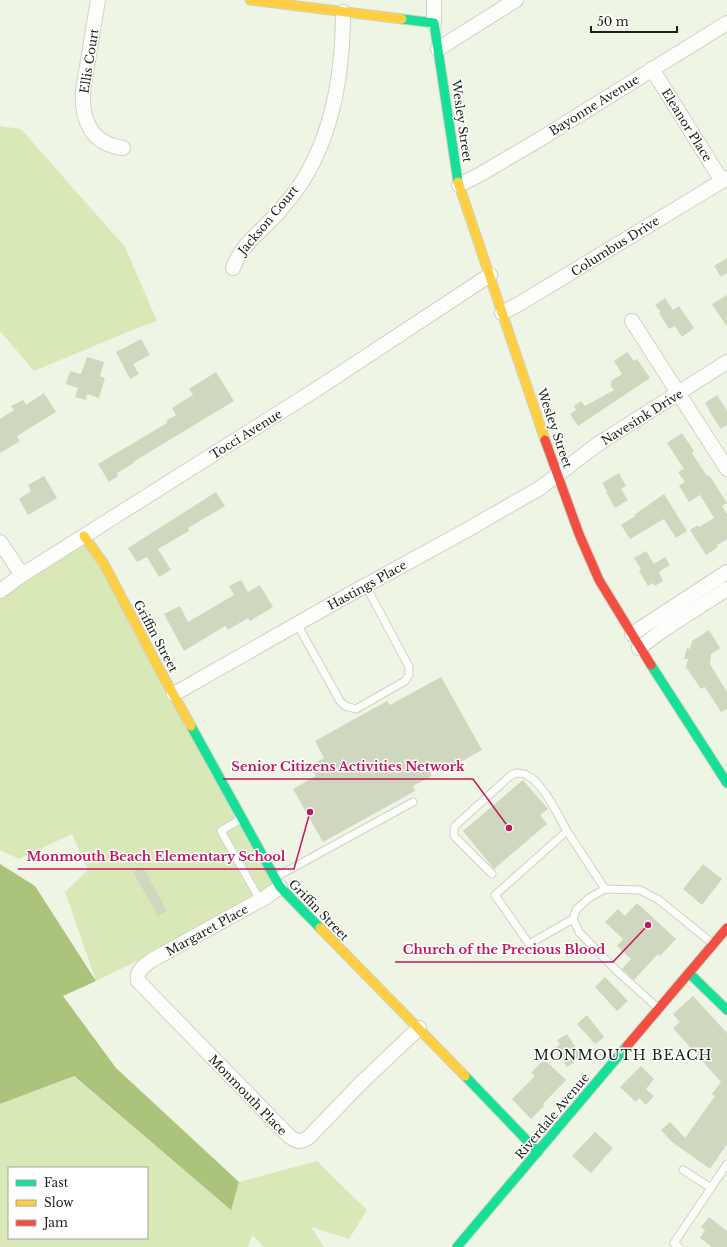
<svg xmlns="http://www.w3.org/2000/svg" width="727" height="1247" font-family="'Libre Baskerville',serif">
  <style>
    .green { fill: #d8e9b7; fill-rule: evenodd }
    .water { fill: #acc37b }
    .building { fill: #cfd8be }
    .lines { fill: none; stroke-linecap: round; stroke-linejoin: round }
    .lane-casing { stroke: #cdd2c5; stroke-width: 9 }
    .street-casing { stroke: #cdd2c5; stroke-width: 16 }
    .fast-casing { stroke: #cdd2c5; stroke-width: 11 }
    .slow-casing { stroke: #cdd2c5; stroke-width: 11 }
    .jam-casing { stroke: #cdd2c5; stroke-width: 11 }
    .lane { stroke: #fdfefb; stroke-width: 7 }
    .street { stroke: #fdfefb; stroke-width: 14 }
    .fast { stroke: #16e098; stroke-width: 9 }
    .slow { stroke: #ffcf43; stroke-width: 9 }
    .jam { stroke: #f24e42; stroke-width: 9 }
    .labels { text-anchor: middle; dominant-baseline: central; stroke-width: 3; stroke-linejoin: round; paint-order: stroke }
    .street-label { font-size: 12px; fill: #1b1f15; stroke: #fff }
    .quarter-label { font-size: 14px; letter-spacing: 1px; fill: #1b1f15; stroke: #fff }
    .leader { fill: none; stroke: #c2185b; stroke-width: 1.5 }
    .callout-dot { fill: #c2185b; stroke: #fff; stroke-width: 1.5 }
    .callout-label { font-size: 13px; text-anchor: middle; font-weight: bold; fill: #c2185b; stroke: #fff; stroke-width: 3; stroke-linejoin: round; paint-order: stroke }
  </style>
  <rect width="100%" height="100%" fill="#eff5e5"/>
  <g class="green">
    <path d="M0,126L21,129L125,247L157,321L135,329L34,371L0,331Z"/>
    <path d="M88,538L280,892L96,981L65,892L88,870L72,834L19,859L0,850V591Z"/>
    <path d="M73,1076L230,1209L239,1182L317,1161L367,1210L349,1239L311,1227L324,1247H264L252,1235L248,1247H0V1104ZM9,1168H147V1238H9Z"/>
  </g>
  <path class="water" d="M0,864L35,886L96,981L63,996L116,1068L239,1182L231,1210L74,1076L0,1104Z"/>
  <g class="building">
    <path d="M727,258V273L721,277L714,266Z"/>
    <path d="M727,295V327L712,304Z"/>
    <path d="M665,298L673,310L679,306L694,328L682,337L675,326L669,329L659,313L661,312L655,305Z"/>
    <path d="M141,339L150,355L133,364L139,374L130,379L116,352Z"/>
    <path d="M627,352L634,361L637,359L650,378L578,426L570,414L576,410L574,406L581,401L585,406L614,390L610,384L612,383L611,381L622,374L614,361Z"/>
    <path d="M87,357L104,362L100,376L105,378L99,398L87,394L86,400L75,397L78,388L66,384L70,371L81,374Z"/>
    <path d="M216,372L234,401L133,462L134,463L117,473L118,476L109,482L98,464L167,423L166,421L176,415L172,408L193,395L189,389Z"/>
    <path d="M44,393L56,412L17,436L20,441L0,453V419L14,410L11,406L23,400L26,405Z"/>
    <path d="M717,395L727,411V425L721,429L709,411H710L705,403Z"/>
    <path d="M682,433L694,451L692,453L707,476L709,475L727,503L722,506L727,514V539L717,545L718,547L706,555L690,530L698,525L699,527L714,518L700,495L689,502L679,486L685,482L678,472L684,469L667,443Z"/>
    <path d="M619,473L626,486L621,489L628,500L615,508L606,492L607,491L602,483Z"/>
    <path d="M44,476L57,498L28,515L19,499L31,491L28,485Z"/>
    <path d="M216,492L225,506L188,528L189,531L158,549L171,570L159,577L147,557L137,562L128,548Z"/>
    <path d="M664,494L687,531L676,538L664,519L630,539L621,525L635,516L634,515Z"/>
    <path d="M646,551L654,564L665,557L670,565L659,572L663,581L655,586L653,583L648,586L639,571L641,569L634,558Z"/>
    <path d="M241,580L248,592L260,585L273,607L250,621L248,618L228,630L225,626L184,651L164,614L180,606L188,622L234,595L229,586Z"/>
    <path d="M709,630L720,648L711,654L710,664L727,692V709L721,712L705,687L701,689L686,667L688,659H684L687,648L690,649L692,641Z"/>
    <path d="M441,677L482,750L448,769L445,765L430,773L432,776L413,786L415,791L323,842L293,789L316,776L310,765L324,758L315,741L387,701L390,705Z"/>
    <path d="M523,780L548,809L540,815L547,824L494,869L463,831Z"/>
    <path d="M703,864L722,879L702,905L683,889Z"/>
    <path d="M143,867L167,911L158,916L133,872Z"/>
    <path d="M637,903L676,939L660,956L658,954L634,980L622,969L631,959L617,946L623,939L605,922L618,909L625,916Z"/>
    <path d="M605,977L628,1001L617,1011L595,987Z"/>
    <path d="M693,996L727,1033V1144L710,1169L672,1142L661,1130L670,1122L685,1138L715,1096L712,1094L721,1082L673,1028L680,1022L673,1014Z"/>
    <path d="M587,1015L604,1037L595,1044L577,1024Z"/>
    <path d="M567,1034L582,1057L567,1067L555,1048L560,1044L557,1040Z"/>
    <path d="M544,1059L566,1080L543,1104L544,1106L531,1119L512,1099L535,1076L531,1073Z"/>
    <path d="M641,1066L654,1079L646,1089L654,1096L646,1105L639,1098L636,1102L620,1087Z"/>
    <path d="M595,1132L613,1148L591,1173L572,1156Z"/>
    <path d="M709,1217L727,1231V1247H712L700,1238L705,1230L701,1227Z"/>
  </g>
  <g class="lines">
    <g class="lane-casing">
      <g id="lane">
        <path d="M297,624L340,701L345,706L356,709L405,681L409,675V667L366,586"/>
        <path d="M242,818L221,831L260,900"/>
        <path d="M492,874L454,836V830L455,826L510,776L516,773C519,773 525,774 528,776C543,783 559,817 567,831"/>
        <path d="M276,877L413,802"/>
        <path d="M605,889L567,831L495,895L529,944L573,919L576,910L589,898L605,889L640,890L659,900L712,943"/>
        <path d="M573,919L579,932L618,972L658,1008"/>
        <path d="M683,1170L711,1188"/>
        <path d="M679,1247L674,1243L727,1164"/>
      </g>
    </g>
    <g class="street-casing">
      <g id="street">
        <path d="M98,0L83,90C81,120 91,144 123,148"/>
        <path d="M434,0V23"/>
        <path d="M438,49L516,0"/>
        <path d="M652,69L722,181"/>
        <path d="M459,185L479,175L542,138L727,23"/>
        <path d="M233,268C242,245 253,239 270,221C278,214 285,204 292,196C332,144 343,76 343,12"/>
        <path d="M502,313L519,304L727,178"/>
        <path d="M632,321L727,469"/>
        <path d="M0,542L22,575"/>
        <path d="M0,591L22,575L320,387L490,275"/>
        <path d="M632,634L727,572"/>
        <path d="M639,648L666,628L727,589"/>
        <path d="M174,694L341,599L465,531L540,488L598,444L727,362"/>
        <path d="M280,887L266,897L152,960C144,966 136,970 138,981L289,1136C297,1142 300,1143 309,1137L360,1084L419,1028"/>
      </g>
    </g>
    <g class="fast-casing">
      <g id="fast">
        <path d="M402,19L434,23L458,182"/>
        <path d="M651,665L727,783"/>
        <path d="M191,726L280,887L320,928"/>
        <path d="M689,973L727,1010"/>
        <path d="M465,1076L538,1152"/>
        <path d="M457,1247L627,1046"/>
      </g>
    </g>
    <g class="slow-casing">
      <g id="slow">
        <path d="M250,0L402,19"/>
        <path d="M458,182L545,440"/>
        <path d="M84,536L104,564L162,674L191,726"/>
        <path d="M320,928L465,1076"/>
      </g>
    </g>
    <g class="jam-casing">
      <g id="jam">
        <path d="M545,440L579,534L599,580L651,665"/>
        <path d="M627,1046L727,928"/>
      </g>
    </g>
    <use href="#lane" class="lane"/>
    <use href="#street" class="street"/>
    <use href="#fast" class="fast"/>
    <use href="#slow" class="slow"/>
    <use href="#jam" class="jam"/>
  </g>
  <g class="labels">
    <g class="street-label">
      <text transform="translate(89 61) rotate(-81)">Ellis Court</text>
      <text transform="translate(594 105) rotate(-32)">Bayonne Avenue</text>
      <text transform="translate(462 121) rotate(82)">Wesley Street</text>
      <text transform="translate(687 125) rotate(58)">Eleanor Place</text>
      <text transform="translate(268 220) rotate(-50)">Jackson Court</text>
      <text transform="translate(615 246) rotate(-32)">Columbus Drive</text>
      <text transform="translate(642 417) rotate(-32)">Navesink Drive</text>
      <text transform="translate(555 428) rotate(71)">Wesley Street</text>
      <text transform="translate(246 434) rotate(-32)">Tocci Avenue</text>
      <text transform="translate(367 585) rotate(-29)">Hastings Place</text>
      <text transform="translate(156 636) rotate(62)">Griffin Street</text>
      <text transform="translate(319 910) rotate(46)">Griffin Street</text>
      <text transform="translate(207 930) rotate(-29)">Margaret Place</text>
      <text transform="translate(248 1095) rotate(46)">Monmouth Place</text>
      <text transform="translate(552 1116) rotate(-50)">Riverdale Avenue</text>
    </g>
    <g class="quarter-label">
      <text x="623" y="1055">MONMOUTH BEACH</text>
    </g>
  </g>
  <path class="leader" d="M509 828L473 779H223M310 812L294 869H18M648 925L613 962H395"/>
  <g class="callout-dot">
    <circle cx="509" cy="828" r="4"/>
    <circle cx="310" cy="812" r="4"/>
    <circle cx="648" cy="925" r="4"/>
  </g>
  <g class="callout-label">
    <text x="348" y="771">Senior Citizens Activities Network</text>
    <text x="156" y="861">Monmouth Beach Elementary School</text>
    <text x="504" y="954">Church of the Precious Blood</text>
  </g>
  <rect x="8" y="1167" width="140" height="72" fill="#ffffff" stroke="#a4a5a1"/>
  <rect x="16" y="1180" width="20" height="6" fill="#16e098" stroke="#a4a5a1"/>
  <text x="44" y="1187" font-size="12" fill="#1b1f15">Fast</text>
  <rect x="16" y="1200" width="20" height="6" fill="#ffcf43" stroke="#a4a5a1"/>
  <text x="44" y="1207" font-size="12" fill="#1b1f15">Slow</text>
  <rect x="16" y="1220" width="20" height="6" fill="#f24e42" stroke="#a4a5a1"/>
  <text x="44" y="1227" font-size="12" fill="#1b1f15">Jam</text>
  <path d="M591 26v6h86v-6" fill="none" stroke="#1b1f15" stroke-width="2"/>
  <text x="597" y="26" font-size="12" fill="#1b1f15" stroke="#ffffff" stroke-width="3" paint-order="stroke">50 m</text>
</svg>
